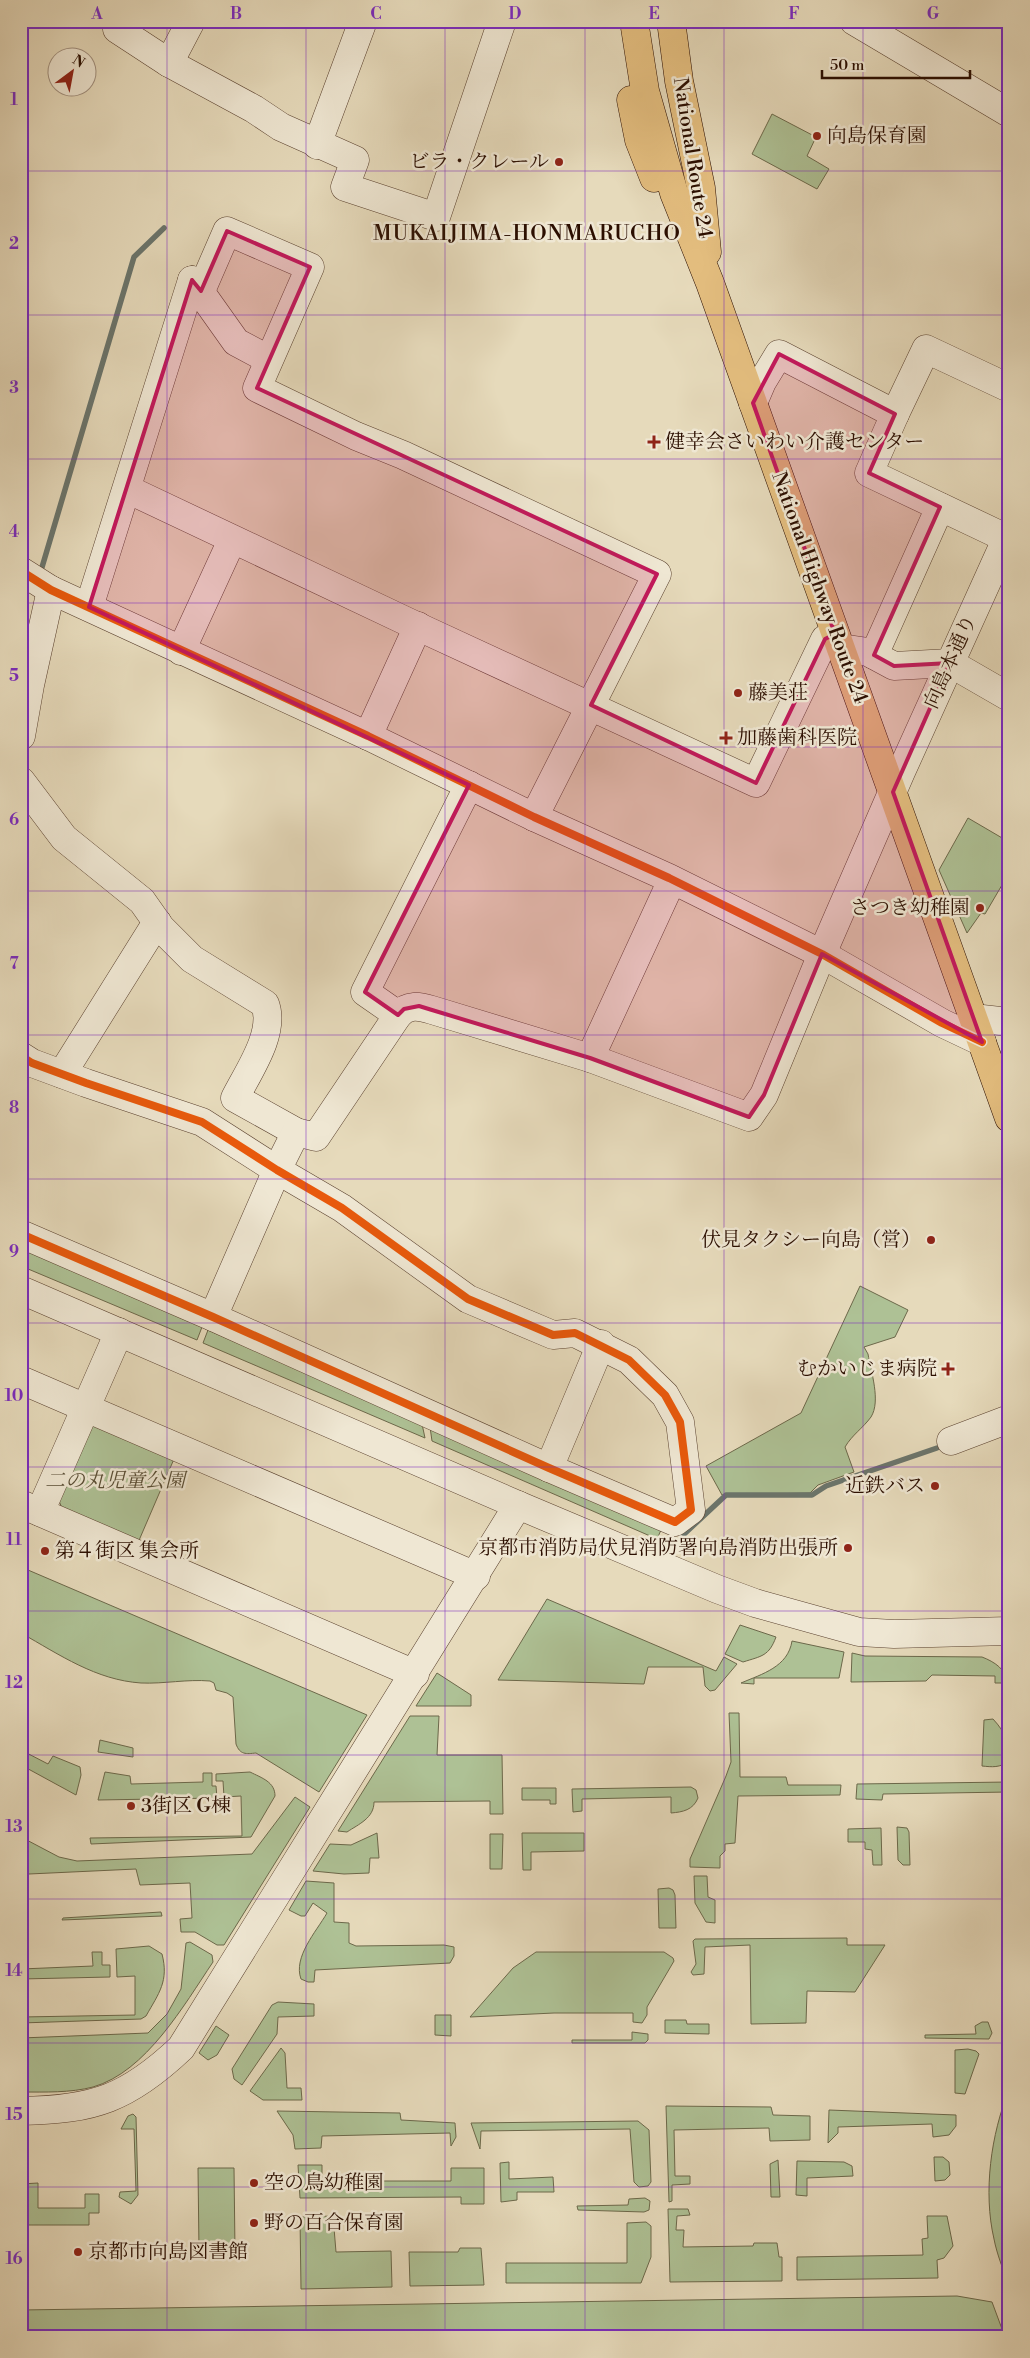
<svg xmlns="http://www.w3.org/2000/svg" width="1030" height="2358" font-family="'Libre Bodoni','Noto Serif JP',serif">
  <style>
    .green { fill: #aec195; stroke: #6c684a }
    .water { fill: #96bab4; stroke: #6b756c }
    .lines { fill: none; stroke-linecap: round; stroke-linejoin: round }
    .stream { stroke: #6b756c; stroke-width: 5.5 }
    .minor-casing { stroke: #5a412f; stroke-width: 29 }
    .highway-casing { stroke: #2b0e00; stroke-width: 29 }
    .minor { stroke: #efe7d3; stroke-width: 28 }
    .highway { stroke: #e3bd7e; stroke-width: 28 }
    .cycleway-casing { stroke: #efe7d3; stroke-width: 11 }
    .cycleway { stroke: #e8590c; stroke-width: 8 }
    .marked { fill: #c2185b; fill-opacity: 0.2; stroke: #c2185b; stroke-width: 4; stroke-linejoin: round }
    .grid { fill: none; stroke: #7b2cbf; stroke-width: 1; stroke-opacity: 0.55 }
    .poi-dot { fill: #8f2418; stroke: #efe7d3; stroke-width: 2 }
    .labels { text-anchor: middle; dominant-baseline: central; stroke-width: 5; stroke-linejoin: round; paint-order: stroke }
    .poi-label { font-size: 20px; fill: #2b0e00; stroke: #efe7d3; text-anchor: start }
    .street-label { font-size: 20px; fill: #2b0e00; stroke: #efe7d3 }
    .park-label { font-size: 20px; font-style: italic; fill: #594d34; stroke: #efe7d3 }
    .neighbourhood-label { font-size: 21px; letter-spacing: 1px; fill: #2b0e00; stroke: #efe7d3 }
    .neatline { fill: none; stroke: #7b2cbf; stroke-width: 2 }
    .grid-label { font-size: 16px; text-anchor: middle; font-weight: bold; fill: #7b2cbf }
  </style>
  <rect width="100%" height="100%" fill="#e6dabb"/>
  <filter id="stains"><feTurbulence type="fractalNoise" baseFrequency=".004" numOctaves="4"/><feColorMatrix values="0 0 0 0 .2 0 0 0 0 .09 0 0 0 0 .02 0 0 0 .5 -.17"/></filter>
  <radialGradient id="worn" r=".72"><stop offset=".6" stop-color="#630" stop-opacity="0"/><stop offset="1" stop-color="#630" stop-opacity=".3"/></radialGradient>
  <g class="green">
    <path d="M772,114L816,137L807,156L829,169L817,189L752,154Z"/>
    <path d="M968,818L1009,842V873L985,914L981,913L967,933L939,870Z"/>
    <path d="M21,1248L202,1327L197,1340L21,1266Z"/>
    <path d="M860,1286L908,1310L895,1337L864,1347L868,1354C871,1372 881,1401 871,1417C863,1428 852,1435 845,1447L854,1472L818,1485L810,1493L722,1495L706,1466L801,1413Z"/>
    <path d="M208,1330L422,1424L425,1438L203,1343Z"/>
    <path d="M103,1420L177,1452L137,1545L64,1513L57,1496L90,1426Z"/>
    <path d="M430,1427L661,1530L657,1539L432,1441Z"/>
    <path d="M21,1567L367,1715L319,1792L256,1753C246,1754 240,1755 236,1744L233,1697L227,1693L216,1690L214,1683L210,1681C187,1679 164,1684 141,1683C96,1680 60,1655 21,1633Z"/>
    <path d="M547,1599L716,1671L724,1657L737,1664L715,1690L710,1691L705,1686L703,1667H648L644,1684L498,1680Z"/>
    <path d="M740,1625L776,1637C769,1656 762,1656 743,1662L725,1654Z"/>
    <path d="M792,1641L844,1652L839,1678H754V1684L741,1683C762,1674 788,1667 792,1641Z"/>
    <path d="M852,1653L865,1656L982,1657C995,1662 1005,1669 1009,1683H995V1676L932,1675L926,1681L851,1682Z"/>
    <path d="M437,1673L471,1695V1706H416Z"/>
    <path d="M729,1713H739L740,1777H786L788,1785H841L840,1795L738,1796L735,1843L725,1844V1851L720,1856V1868L690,1867V1859L726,1776L731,1762Z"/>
    <path d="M410,1716H439L437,1755H502L503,1814H490V1801L374,1802C374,1818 359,1824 347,1832L338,1831Z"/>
    <path d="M993,1719C1006,1733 1009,1743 1009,1761C1000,1768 992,1767 982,1766L984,1720Z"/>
    <path d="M100,1740L133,1748V1757L98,1752Z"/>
    <path d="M21,1750L48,1764L53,1756L80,1767L81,1775L76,1795L21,1765Z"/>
    <path d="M105,1772L130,1776L131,1784L203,1782V1773H212V1786H216L217,1798L98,1800Z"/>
    <path d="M250,1772C262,1778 275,1782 275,1796L251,1837L91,1844L90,1838L242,1836L241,1796L224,1797L223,1781H216V1774Z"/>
    <path d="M1009,1782V1792L883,1794L882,1800L856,1799L857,1784Z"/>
    <path d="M691,1787L696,1790L698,1798C693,1810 683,1812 671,1813V1797L582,1799V1811L573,1812L572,1789Z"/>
    <path d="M522,1788H556V1804H550V1800H522Z"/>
    <path d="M295,1797L310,1807L224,1945H217L195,1932H181L180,1919L192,1918L190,1883L140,1885L136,1869L29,1874L21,1872V1837L59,1857L77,1861L252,1854Z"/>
    <path d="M897,1827L907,1828L909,1832L910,1865H903L898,1860Z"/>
    <path d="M881,1828L882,1865H873L872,1850L865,1849V1842H848V1829Z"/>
    <path d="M377,1833L379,1858H370L369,1873L344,1874L313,1871L330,1844L351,1845Z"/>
    <path d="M522,1833H584V1851L531,1852V1870H523Z"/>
    <path d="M490,1834H503L502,1869H490Z"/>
    <path d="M694,1876H707L708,1897L715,1900V1923L706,1922L695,1903Z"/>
    <path d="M306,1881L334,1883V1922L349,1923V1943L356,1946L444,1945L454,1947V1956L450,1963L315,1970L314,1982H308L301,1979C293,1957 316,1932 327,1913L313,1903L305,1916H301L289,1910Z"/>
    <path d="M669,1888L673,1890L675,1895L676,1928H659L658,1889Z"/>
    <path d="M161,1912L162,1916L62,1920L63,1918Z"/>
    <path d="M847,1938V1945H885L855,1992L807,1991L806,2023L751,2024L750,1945L705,1947L704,1974L693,1975L691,1972L696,1964L693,1941L695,1939Z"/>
    <path d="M190,1942L212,1955L213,1962C184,2005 146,2072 93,2087C70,2093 45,2092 21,2092V2038L148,2033L167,2014L181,1989L186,1943Z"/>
    <path d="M149,1946L162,1954C169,1981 159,1993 146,2016L141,2019L21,2023V2017L135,2015V1976L117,1977L116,1949Z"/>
    <path d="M92,1952H102V1965H110V1977L21,1979V1969L93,1966Z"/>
    <path d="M536,1952H664L673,1958L674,1961L647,2007V2015L642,2023L633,2022V2013H554L470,2017L513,1968Z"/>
    <path d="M278,2002L314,2004V2016L278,2017L277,2034L242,2085L234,2079L232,2069L272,2005Z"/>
    <path d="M435,2015H451V2036L435,2035Z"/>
    <path d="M665,2020H686L687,2024H709V2034L665,2033Z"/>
    <path d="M982,2022H988L992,2033L989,2039L925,2038V2035L976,2034L975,2026Z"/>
    <path d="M216,2026L229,2035L217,2055L208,2060L199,2053Z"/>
    <path d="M632,2032L648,2034V2040L645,2043H572V2040H632Z"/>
    <path d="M281,2048L285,2053L287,2088H301L302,2100H263L250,2091Z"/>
    <path d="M968,2049L976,2051L979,2054L965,2094L955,2093V2050Z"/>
    <path d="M1009,2090V2287C1004,2271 997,2255 994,2239C983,2192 991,2134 1009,2090Z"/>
    <path d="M666,2106L771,2107L773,2115L810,2116V2140L770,2141L769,2128L674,2130L675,2176H690V2184L672,2185V2201L669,2202Z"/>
    <path d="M829,2110L956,2115V2126L949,2135L933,2137L932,2124L838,2127V2133L828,2143Z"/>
    <path d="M277,2111L400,2113L401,2120L455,2123L456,2137L451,2146L450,2133L322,2136L321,2148L295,2149L293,2135Z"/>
    <path d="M133,2114L136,2117L138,2195L131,2204L119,2197L120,2192L136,2191L134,2129H121L128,2116Z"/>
    <path d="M638,2121L649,2130L651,2182L648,2186L639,2187L634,2182L630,2129L481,2131L480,2149L471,2123Z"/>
    <path d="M934,2157H943L949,2162L950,2175L945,2180L935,2181Z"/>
    <path d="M778,2160L780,2197H771L770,2164Z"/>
    <path d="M797,2161L844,2162L852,2166L853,2176L807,2178V2196L796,2195Z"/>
    <path d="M509,2162V2179L553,2177L554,2192H517V2200L501,2202L500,2163Z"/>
    <path d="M298,2165H322V2181H451V2168H484V2204H461V2197L300,2198Z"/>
    <path d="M198,2168H234L235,2251H199Z"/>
    <path d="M38,2183V2208H85V2194H99V2213H89V2225H21V2184Z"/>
    <path d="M645,2198L650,2201L649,2210L644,2212L578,2210L577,2206L628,2205L629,2199Z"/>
    <path d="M668,2209H688L690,2215L677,2216L676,2230H684L683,2247L753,2246L754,2243H777L779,2257H782V2281L670,2282Z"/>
    <path d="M333,2216L336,2252L391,2251L392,2287L301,2289L300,2217Z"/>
    <path d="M927,2216H947L953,2246L944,2258L937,2260L938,2278L797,2280V2257L923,2255L922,2239L928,2238Z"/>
    <path d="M646,2222L651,2226V2257L641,2283H506V2263H627V2223Z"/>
    <path d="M460,2248H481L484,2285L410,2286L409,2252H458Z"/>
    <path d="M957,2296L992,2302L1005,2337H21V2310Z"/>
  </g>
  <path class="water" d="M508,2332L562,2337H473L485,2333Z"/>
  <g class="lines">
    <g class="stream">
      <path d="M40,574L134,257L164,228"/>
      <path d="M682,1536L726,1495H812L826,1486L937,1448"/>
    </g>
    <g class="minor-casing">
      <g id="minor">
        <path d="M854,21L1009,113"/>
        <path d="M117,29L169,63L254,109L281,127L355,160L345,187L436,217L502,21"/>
        <path d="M169,63L191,21"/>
        <path d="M317,145L363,21"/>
        <path d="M192,280L236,342L268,359"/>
        <path d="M201,291L227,231L310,267L257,388L356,436L403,455L657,574L534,817"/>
        <path d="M753,403L762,382L779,354L895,414L926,349L1009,388"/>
        <path d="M895,414L869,473L1006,538"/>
        <path d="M127,489L408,622L756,783L825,639L835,634"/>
        <path d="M21,571L51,590L368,736L534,817L669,878L822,954L942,1023L982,1042"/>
        <path d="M89,607L192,280"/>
        <path d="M841,648L868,652L894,666L950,663L1009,697"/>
        <path d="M181,651L232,540"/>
        <path d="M874,655L940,507"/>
        <path d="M21,736L30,685L51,590"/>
        <path d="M368,736L418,626"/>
        <path d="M21,781L64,838L142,901L161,928L192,959L265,1004C276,1033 248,1072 235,1098L296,1132L316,1137L398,1015L365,992L469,785"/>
        <path d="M398,1015C408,1004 419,1006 432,1010L590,1058L749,1117L764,1095L822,954L901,772L1009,533"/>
        <path d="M973,1018L1009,1022"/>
        <path d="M21,1056L32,1063L86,1083L202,1122L277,1170L342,1208L468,1299L553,1335L575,1333L629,1360L665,1395L680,1422L691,1510L675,1522L549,1468L213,1317L21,1234"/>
        <path d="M590,1058L672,880"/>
        <path d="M62,1074L157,922"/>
        <path d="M21,1290L518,1505L717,1589L755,1603L859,1632L894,1634L1009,1631"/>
        <path d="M213,1317L277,1170L296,1132"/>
        <path d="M21,1380L476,1576"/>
        <path d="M951,1441L1009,1419"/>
        <path d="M549,1468L601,1344"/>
        <path d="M21,1504L415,1674"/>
        <path d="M40,1512L119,1332"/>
        <path d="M21,2111C94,2110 128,2098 181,2048L518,1505"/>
      </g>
    </g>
    <g class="highway-casing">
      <g id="highway">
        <path d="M634,21L645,91L674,193L710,283L1009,1118"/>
        <path d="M671,21L679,81L701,188L707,252"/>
        <path d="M631,100L639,140L654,178"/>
      </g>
    </g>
    <use href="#minor" class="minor"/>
    <use href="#highway" class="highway"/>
    <g class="cycleway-casing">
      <g id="cycleway">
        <path d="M21,571L51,590L368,736L534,817L669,878L822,954L942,1023L982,1042"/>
        <path d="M21,1056L32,1063L86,1083L202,1122L277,1170L342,1208L468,1299L553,1335L575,1333L629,1360L665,1395L680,1422L691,1510L675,1522L549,1468L213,1317L21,1234"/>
      </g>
    </g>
    <use href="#cycleway" class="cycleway"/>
  </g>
  <path class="marked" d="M227,231L310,267L257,388L657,574L591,705L756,783L825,639L835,634L753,403L779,354L895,414L869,473L940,507L874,655L894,666L950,663L893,792L982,1042L822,954L764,1095L749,1117L590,1058L432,1010L419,1006L404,1009L398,1015L365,992L469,785L89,607L192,280L201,291Z"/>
  <path class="grid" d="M167,21V2337M306,21V2337M445,21V2337M585,21V2337M724,21V2337M863,21V2337M21,171H1009M21,315H1009M21,459H1009M21,603H1009M21,747H1009M21,891H1009M21,1035H1009M21,1179H1009M21,1323H1009M21,1467H1009M21,1611H1009M21,1755H1009M21,1899H1009M21,2043H1009M21,2187H1009"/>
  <g class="poi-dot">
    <circle cx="817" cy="136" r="5"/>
    <circle cx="559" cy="162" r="5"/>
    <path d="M651.5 434.5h5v5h5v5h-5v5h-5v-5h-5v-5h5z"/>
    <circle cx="738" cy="693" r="5"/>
    <path d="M723.5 730.5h5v5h5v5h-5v5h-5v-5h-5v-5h5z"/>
    <circle cx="980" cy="908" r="5"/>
    <circle cx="931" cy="1240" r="5"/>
    <path d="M945.5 1361.5h5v5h5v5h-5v5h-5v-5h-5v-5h5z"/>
    <circle cx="935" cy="1486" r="5"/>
    <circle cx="848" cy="1548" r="5"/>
    <circle cx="45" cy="1551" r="5"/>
    <circle cx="131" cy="1806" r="5"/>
    <circle cx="254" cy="2183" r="5"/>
    <circle cx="254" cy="2223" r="5"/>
    <circle cx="78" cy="2252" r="5"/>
  </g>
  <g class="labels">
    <g class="poi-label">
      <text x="827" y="136">向島保育園</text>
      <text x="549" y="162" text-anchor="end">ビラ・クレール</text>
      <text x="665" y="442">健幸会さいわい介護センター</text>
      <text x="748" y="693">藤美荘</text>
      <text x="737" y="738">加藤歯科医院</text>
      <text x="970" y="908" text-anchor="end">さつき幼稚園</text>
      <text x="921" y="1240" text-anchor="end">伏見タクシー向島（営）</text>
      <text x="937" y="1369" text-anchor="end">むかいじま病院</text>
      <text x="925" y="1486" text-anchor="end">近鉄バス</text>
      <text x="838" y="1548" text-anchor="end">京都市消防局伏見消防署向島消防出張所</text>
      <text x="55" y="1551">第４街区 集会所</text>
      <text x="141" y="1806">3街区 G棟</text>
      <text x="264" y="2183">空の鳥幼稚園</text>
      <text x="264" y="2223">野の百合保育園</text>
      <text x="88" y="2252">京都市向島図書館</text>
    </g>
    <g class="street-label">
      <text transform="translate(692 158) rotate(81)">National Route 24</text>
      <text transform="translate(819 588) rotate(70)">National Highway Route 24</text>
      <text transform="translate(951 662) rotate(-66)">向島本通り</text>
    </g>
    <g class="park-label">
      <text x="115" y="1481">二の丸児童公園</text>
    </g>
    <g class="neighbourhood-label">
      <text x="527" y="234">MUKAIJIMA-HONMARUCHO</text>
    </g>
  </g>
  <rect width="1030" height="2358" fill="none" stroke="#e6dabb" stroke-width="55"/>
  <g transform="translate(72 72) rotate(32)"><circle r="24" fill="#efe7d3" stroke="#a1907f"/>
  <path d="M0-4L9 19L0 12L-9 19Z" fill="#8f2418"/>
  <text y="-8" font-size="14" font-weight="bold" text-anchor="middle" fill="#2b0e00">N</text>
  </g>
  <path d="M822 70v8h148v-8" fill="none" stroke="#2b0e00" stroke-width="2.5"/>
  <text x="830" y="70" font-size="15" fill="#2b0e00" stroke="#efe7d3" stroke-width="4" paint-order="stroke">50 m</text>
  <rect x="28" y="28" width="974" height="2302" class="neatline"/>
  <g class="grid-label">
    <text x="97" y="19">A</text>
    <text x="236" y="19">B</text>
    <text x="376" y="19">C</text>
    <text x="515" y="19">D</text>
    <text x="654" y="19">E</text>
    <text x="794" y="19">F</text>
    <text x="933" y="19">G</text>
    <text x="14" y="105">1</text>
    <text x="14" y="249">2</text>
    <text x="14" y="393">3</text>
    <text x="14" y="537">4</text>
    <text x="14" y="681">5</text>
    <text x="14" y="825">6</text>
    <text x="14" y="969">7</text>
    <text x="14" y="1113">8</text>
    <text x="14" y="1257">9</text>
    <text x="14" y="1401">10</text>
    <text x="14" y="1545">11</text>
    <text x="14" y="1688">12</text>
    <text x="14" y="1832">13</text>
    <text x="14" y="1976">14</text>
    <text x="14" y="2120">15</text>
    <text x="14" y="2264">16</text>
  </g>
  <rect width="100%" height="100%" filter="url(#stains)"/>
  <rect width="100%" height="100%" fill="url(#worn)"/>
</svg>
